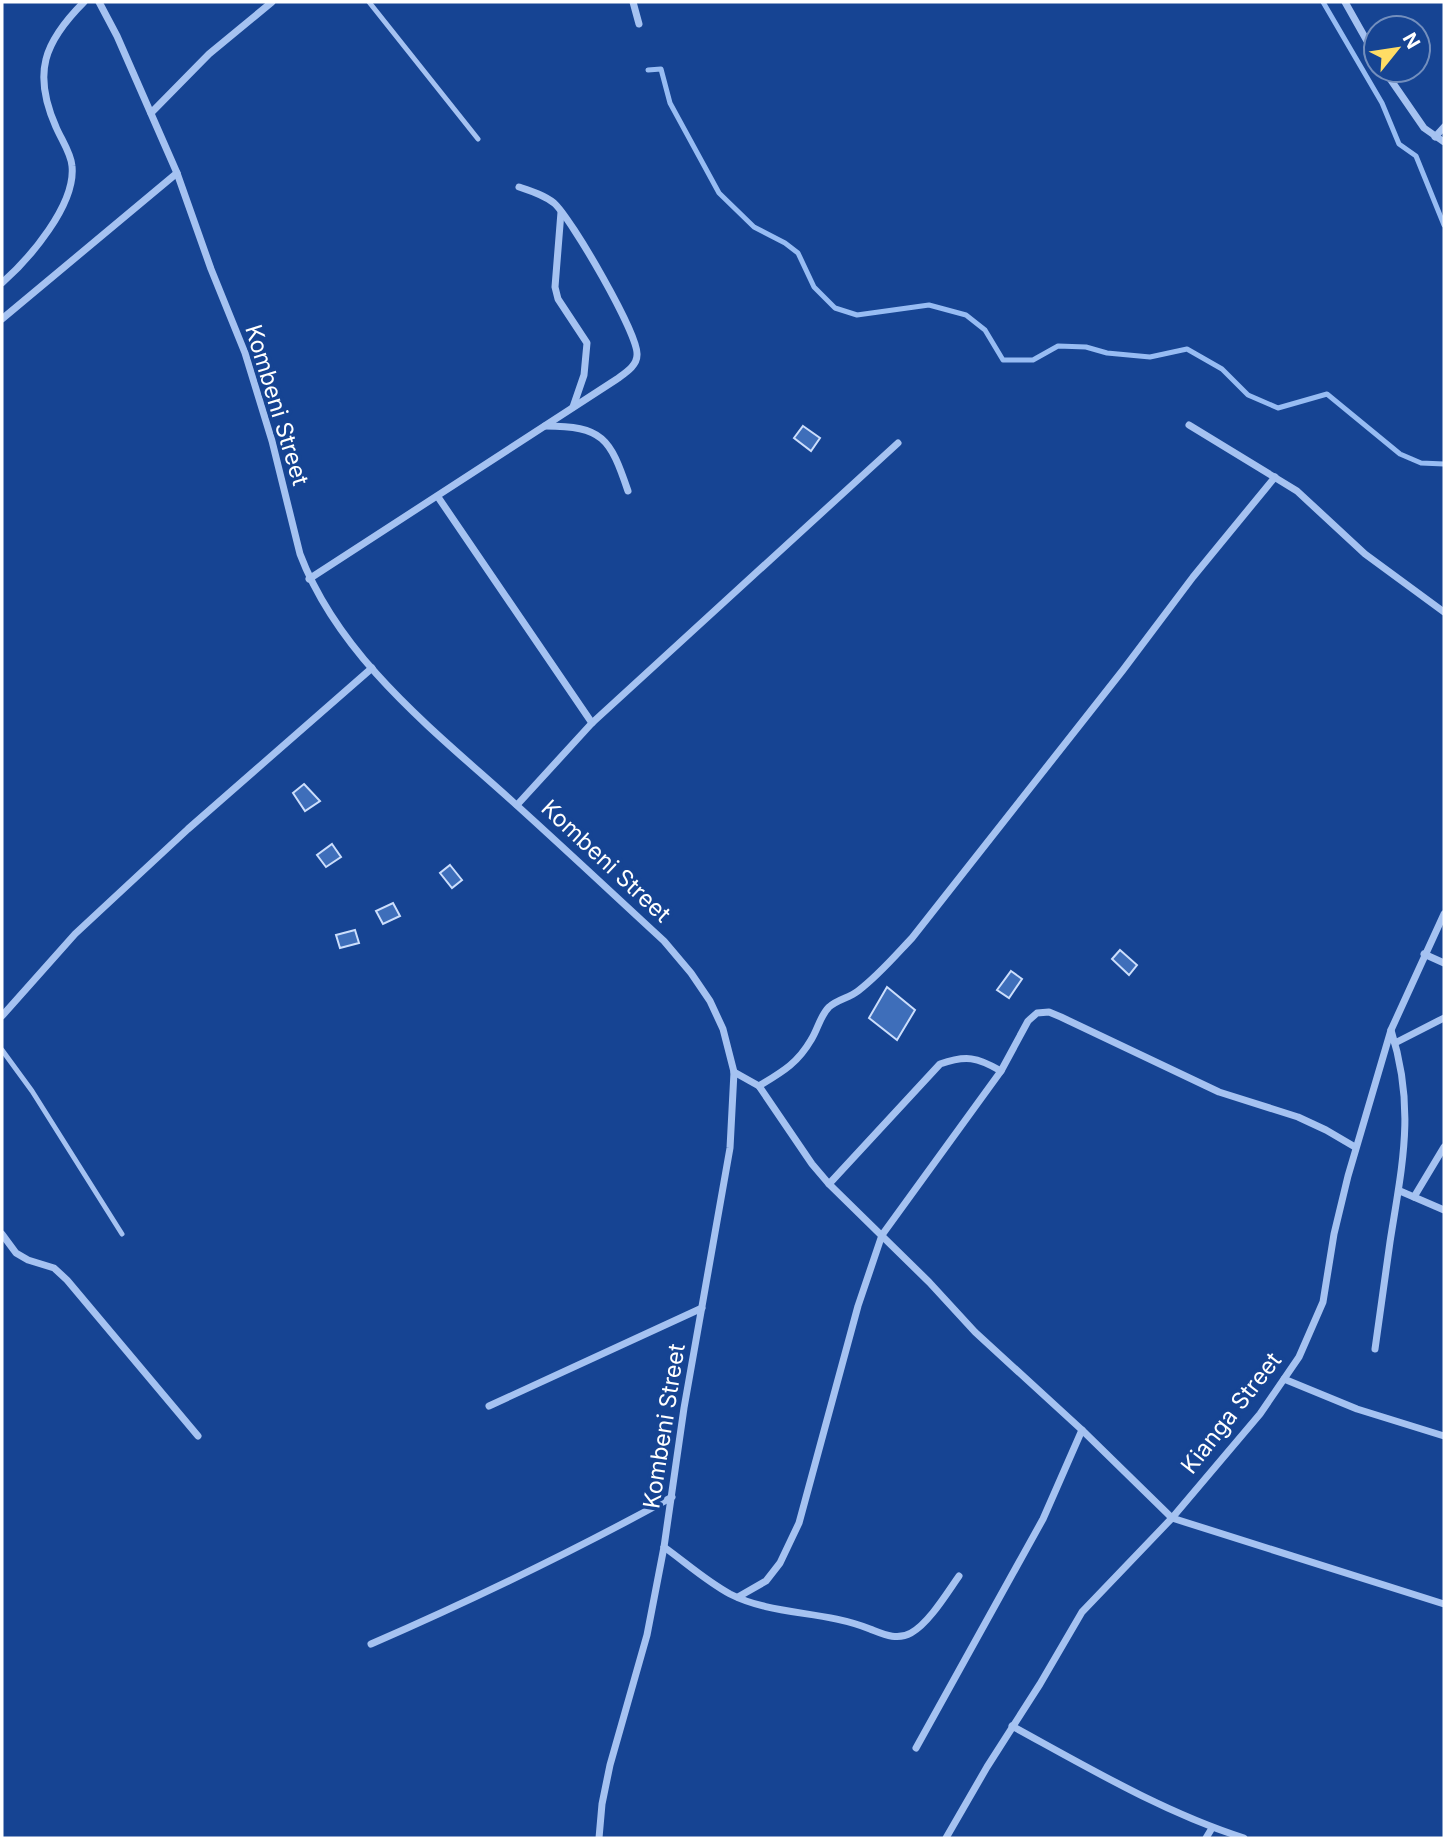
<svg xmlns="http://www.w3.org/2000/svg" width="1446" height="1840" font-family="Inter,sans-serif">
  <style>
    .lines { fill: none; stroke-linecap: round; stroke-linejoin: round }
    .stream { stroke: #97bcf3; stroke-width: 5 }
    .building { fill: #3e6eba; stroke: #ccdefc; stroke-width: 2 }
    .service { stroke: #a5c2f1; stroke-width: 5 }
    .minor { stroke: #a5c2f1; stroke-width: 7 }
    .labels { text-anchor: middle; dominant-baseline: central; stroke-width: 7; stroke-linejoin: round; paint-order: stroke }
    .street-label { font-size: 23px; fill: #fff; stroke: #164493 }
  </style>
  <rect width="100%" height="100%" fill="#164493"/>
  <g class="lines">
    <g class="stream">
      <path d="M1323,2L1382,103L1399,144L1416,156L1444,225"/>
      <path d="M648,70L661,69L670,103L719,193L754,227L785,243L798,253L814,287L835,308L857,315L929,305L966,315L985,330L1003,360H1033L1058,346L1086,347L1107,353L1150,357L1187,349L1222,369L1248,395L1278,408L1327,394L1400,454L1421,463L1444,464"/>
    </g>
  </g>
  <g class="building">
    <path d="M803,426L820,438L811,451L794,438Z"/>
    <path d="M304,784L320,801L305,811L293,793Z"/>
    <path d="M332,844L341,857L326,867L317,855Z"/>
    <path d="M450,865L462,880L452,888L440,873Z"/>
    <path d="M393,903L400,916L383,924L376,911Z"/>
    <path d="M355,930L359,943L340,948L336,935Z"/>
    <path d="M1120,950L1137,965L1129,975L1112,959Z"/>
    <path d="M1011,971L1022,979L1009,998L997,990Z"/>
    <path d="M887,987L915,1010L897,1040L869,1018Z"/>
  </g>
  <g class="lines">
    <g class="service">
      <path d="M369,2L478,139"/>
      <path d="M2,1050L32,1091L122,1234"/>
    </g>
    <g class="minor">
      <path d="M99,2L117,36L177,173L211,269L245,353L272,441L300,554C339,657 432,729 512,801C563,847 613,894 664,941L691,973L710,1001L723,1029L734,1072L730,1148L684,1408L664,1547L647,1635L610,1765L602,1804L599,1838"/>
      <path d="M633,2L639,24"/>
      <path d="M1345,2L1376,57"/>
      <path d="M1384,70L1424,128L1444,142"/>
      <path d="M151,113L209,54L272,2"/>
      <path d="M1435,137L1444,127"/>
      <path d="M561,212L555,287L558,299L587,343L584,375L573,407"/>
      <path d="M2,283C29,259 76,205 72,166C71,153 61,139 56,127C32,73 44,42 84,2"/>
      <path d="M2,319L177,173"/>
      <path d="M1189,425L1297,491L1365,554L1444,612"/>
      <path d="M545,426C603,426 610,438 628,491"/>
      <path d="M438,497L592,723"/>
      <path d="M309,579L617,379C625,373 637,366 637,355C639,335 571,218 554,203C544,195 531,191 519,187"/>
      <path d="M517,805L592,723L898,443"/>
      <path d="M1424,954L1444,963"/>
      <path d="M2,1016L75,934L188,829L372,668"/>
      <path d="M1395,1043L1444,1018"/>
      <path d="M734,1072L759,1086L812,1164L829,1184L929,1282L975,1332L1082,1430L1172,1518L1444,1604"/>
      <path d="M759,1086C782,1072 797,1064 811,1040C818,1029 820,1016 829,1007C838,999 849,998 858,991C878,976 895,956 912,938L1123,670L1193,577L1275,477"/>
      <path d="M829,1184L940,1064C966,1055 977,1057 1001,1071"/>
      <path d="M1400,1191L1444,1210"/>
      <path d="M1414,1197L1444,1147"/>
      <path d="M2,1234L16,1253L28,1260L54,1268L67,1280L198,1436"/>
      <path d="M1375,1349C1380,1313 1385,1278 1390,1242C1402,1165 1416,1109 1391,1030"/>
      <path d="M1284,1379L1357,1409L1444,1436"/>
      <path d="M489,1406L702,1308"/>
      <path d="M664,1547C685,1562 706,1581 730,1594C773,1616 823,1610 870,1629C883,1634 897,1641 911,1633C929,1623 947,1593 959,1576"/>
      <path d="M738,1597L766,1581L780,1563L799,1523L858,1306L882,1235L1001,1071L1028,1021L1037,1013L1049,1012L1061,1017L1219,1092L1298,1117L1326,1130L1355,1147"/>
      <path d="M371,1644C474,1599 574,1551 672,1497"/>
      <path d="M1012,1726C1087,1767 1163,1812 1244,1838"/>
      <path d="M916,1748L1043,1519L1082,1430"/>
      <path d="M946,1838L987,1767L1040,1684L1082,1612L1172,1518L1260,1414L1299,1357L1323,1302L1334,1234L1348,1176L1391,1030L1444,914"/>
      <path d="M1206,1838L1212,1828"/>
    </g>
  </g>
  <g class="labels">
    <g class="street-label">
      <text transform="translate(277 405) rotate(73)">Kombeni Street</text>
      <text transform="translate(606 861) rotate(43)">Kombeni Street</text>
      <text transform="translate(1231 1413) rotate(-52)">Kianga Street</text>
      <text transform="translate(664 1426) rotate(-81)">Kombeni Street</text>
    </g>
  </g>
  <rect width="1446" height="1840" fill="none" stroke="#ffffff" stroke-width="7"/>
  <g transform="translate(1397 49) rotate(60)"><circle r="33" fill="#164493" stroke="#738fbe" stroke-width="2"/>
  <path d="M0-5L12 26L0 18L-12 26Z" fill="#ffdd65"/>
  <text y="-10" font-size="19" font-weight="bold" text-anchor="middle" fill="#ffffff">N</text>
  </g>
</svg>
